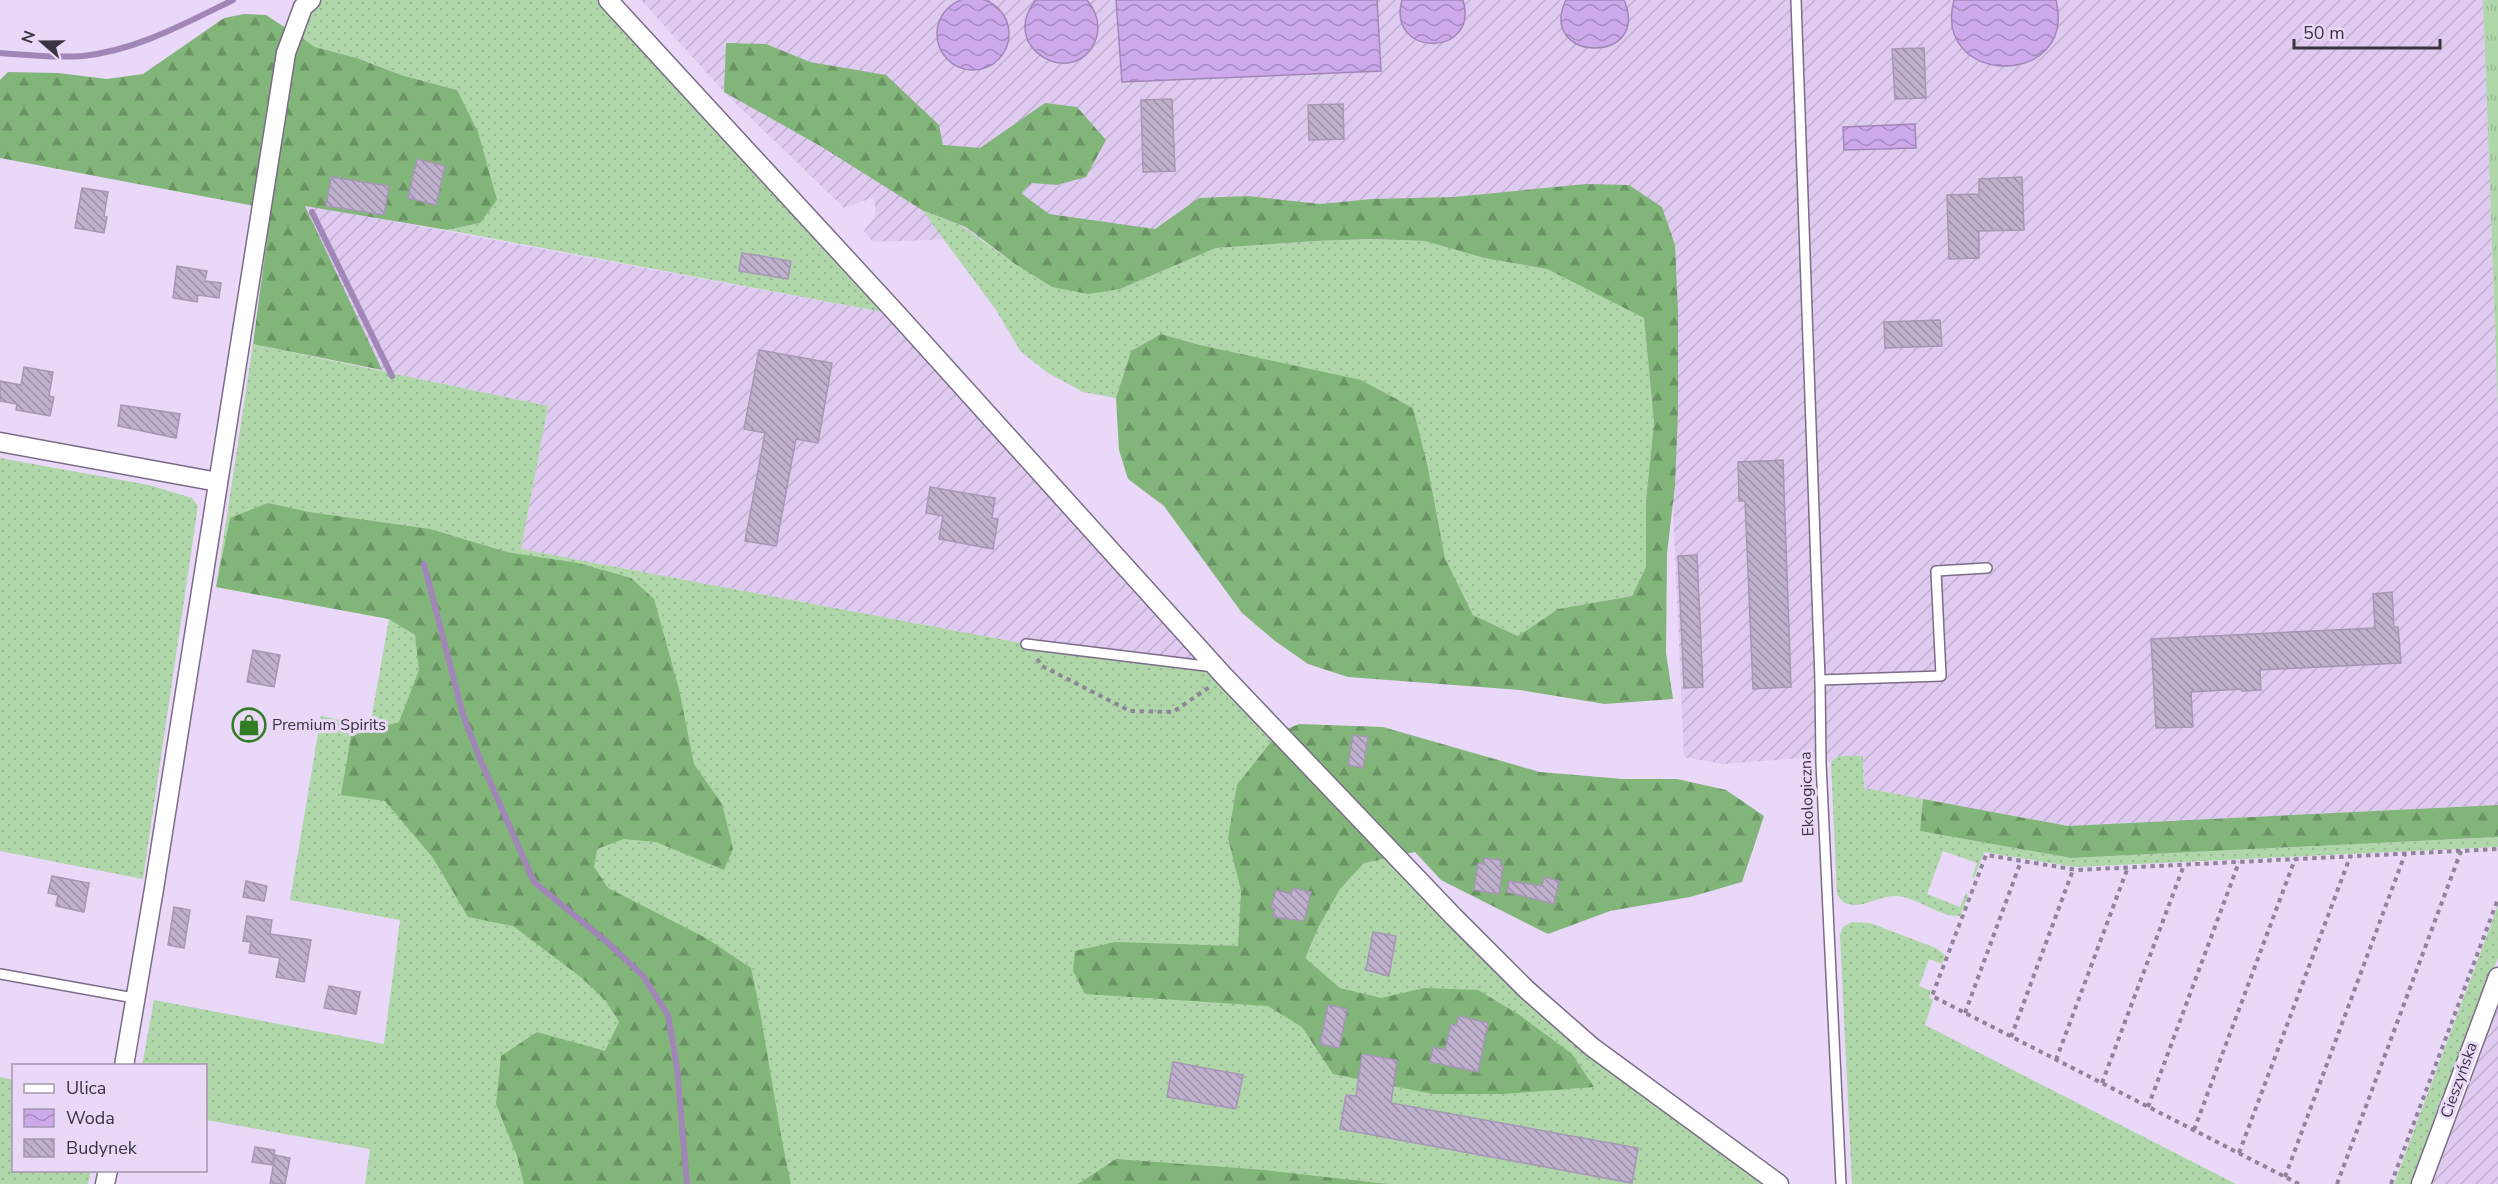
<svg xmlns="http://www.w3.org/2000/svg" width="2498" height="1184" font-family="'Nunito Sans',sans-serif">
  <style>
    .industrial { fill: url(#industrial-furrows) }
    .grass { fill: url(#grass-dots) }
    .forest { fill: url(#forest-firs) }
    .park { fill: url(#park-tufts) }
    .water { fill: url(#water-waves); stroke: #a186b8; stroke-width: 1.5 }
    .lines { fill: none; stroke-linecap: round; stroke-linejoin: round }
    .stream { stroke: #a186b8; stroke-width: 6 }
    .building { fill: url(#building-back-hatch); stroke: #a697b5; stroke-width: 1.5 }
    .lane-casing { stroke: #7b6c88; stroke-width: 12 }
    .street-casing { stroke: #7b6c88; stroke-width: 21 }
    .path { stroke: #90849a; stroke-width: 4; stroke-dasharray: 4.5 4.5; stroke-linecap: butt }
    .lane { stroke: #fff; stroke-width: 9 }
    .street { stroke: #fff; stroke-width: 18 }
    .labels { text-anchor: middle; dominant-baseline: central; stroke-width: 6; stroke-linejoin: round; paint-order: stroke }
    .poi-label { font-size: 16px; fill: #3a3440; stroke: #e9d8f8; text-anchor: start }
    .street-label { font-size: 16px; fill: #3a3440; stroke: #e9d8f8 }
  </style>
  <defs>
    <pattern id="industrial-furrows" width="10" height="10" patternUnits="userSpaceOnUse" patternTransform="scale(1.5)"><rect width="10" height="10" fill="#dfcbf0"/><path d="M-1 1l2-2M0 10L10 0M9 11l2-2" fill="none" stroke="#c0afcf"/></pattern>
    <pattern id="grass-dots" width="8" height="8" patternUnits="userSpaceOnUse" patternTransform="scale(1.5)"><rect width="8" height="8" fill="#b0d7aa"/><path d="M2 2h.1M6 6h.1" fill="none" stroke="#98b993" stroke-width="1.8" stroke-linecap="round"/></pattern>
    <pattern id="forest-firs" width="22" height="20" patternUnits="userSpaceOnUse" patternTransform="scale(1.5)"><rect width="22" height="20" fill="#82b579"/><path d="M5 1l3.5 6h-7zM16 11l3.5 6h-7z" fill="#6b9465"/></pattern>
    <pattern id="park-tufts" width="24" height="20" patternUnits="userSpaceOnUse" patternTransform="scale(1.5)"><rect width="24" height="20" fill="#b0d7aa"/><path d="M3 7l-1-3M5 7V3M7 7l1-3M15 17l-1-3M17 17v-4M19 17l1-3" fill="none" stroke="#98b993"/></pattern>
    <pattern id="water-waves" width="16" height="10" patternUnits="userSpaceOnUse" patternTransform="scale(1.5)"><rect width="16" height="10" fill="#cda9ec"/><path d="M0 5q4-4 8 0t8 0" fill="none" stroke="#a78ac1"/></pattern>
    <pattern id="building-back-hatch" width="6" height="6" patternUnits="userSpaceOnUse" patternTransform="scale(1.5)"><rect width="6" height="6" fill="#bfb0ce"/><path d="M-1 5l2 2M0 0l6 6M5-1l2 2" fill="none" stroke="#9c90a9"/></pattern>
  </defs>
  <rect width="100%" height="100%" fill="#e9d8f8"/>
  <g class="industrial">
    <path d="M641,0H2483L2498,408V805L2068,826L1864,788L1863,756H1838L1831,762L1806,763L1803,758L1722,764L1684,757L1660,212L873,242L864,231L876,215L874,197L844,208L724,92Z"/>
    <path d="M305,205L898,315L1216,667L1026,644L521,549L548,406L381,371Z"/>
    <path d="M2498,1007V1184H2432Z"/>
  </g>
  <g class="grass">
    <path d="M311,0H608L898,315L447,230L480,223L457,90L401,75L357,58L315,47L293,34Z"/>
    <path d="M922,210L960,225L1015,264L1052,287L1120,289L1216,248L1314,241L1371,239L1425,241L1484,258L1547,269L1644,318L1654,423L1646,500V567L1632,596L1558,609L1518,636L1473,615L1445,558L1428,468L1200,345L1161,334L1131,351L1116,398L1083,392L1048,373L1021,352L996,310Z"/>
    <path d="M253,344L548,406L521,549L1026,644L1216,667L1527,990L1782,1184H365L370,1149L206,1120V1066H142L154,1000L384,1044L400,920L290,900L321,716L370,726L389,619L216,587Z"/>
    <path d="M0,458L149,485L192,498L198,506L143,879L0,851Z"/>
    <path d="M1838,756H1863L1864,788L1923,799L1920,831L2071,858L2498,837V847L2075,867L1984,852L1974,878L1972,877L1977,863L1943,851L1927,894L1960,907L1966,893L1968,895L1960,916C1937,917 1916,895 1893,896C1875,897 1849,917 1837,894L1831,762Z"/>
    <path d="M2498,906V958L2414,1184H2394Z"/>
    <path d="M1852,922L1870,923L1936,948L1945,955L1942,964L1929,959L1919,986L1931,991L1929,997L1933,1000L1925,1025L2236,1184H1852L1840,935L1843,927Z"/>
    <path d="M0,1077L13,1080L14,1170L91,1171L88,1184H0Z"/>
  </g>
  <g class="forest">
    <path d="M244,14L266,15L315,47L357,58L401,75L457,90L478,132L497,200L480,223L447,230L305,206L382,370L253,344L271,209L0,158V80L8,72L58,73L107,79L143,74L224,18Z"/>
    <path d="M726,43L766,44L810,62L886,75L939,125L943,145L980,148L1045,103L1077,107L1106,140L1086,177L1057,185L1031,183L1021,193L1049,214L1155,229L1199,198L1248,196L1320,204L1372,199L1454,197L1586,184L1629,185L1662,207L1675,245L1678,311V412L1675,485L1667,554L1666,653L1673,699L1605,704L1520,690L1348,677L1308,664L1275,641L1242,613L1164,506L1128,479L1119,450L1116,398L1131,351L1161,334L1200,345L1361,380L1413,408L1428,468L1445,558L1473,615L1518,636L1558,609L1632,596L1646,567V500L1654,423L1644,318L1547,269L1484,258L1425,241L1371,239L1314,241L1216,248L1120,289L1088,294L1052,287L1015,264L966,227L922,210L822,147L724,92Z"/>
    <path d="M268,503L309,512L430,529L507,552L578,563L631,578L654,599L679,689L694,764L722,804L733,849L724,870L656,842L624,839L597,849L594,867L608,888L706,938L751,968C767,1040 775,1113 791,1184H524L517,1156L496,1104L501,1056L537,1032L605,1051L619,1022L606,1001L582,978L513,926L468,917L433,858L385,801L341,795L351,736L399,722L419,670L415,635L389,619L216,587L230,518Z"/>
    <path d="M1299,724L1383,727L1540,772L1623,779H1677L1726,790L1764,816L1742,882L1690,897L1610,911L1548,934L1441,880L1415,852L1364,863L1340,889L1319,926L1305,958L1340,988L1381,998L1424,988L1478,990L1518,1014L1572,1054L1594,1087L1504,1094H1433L1333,1074L1302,1027L1268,1006L1085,994L1073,971L1075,951L1115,942L1238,946L1241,891L1228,838L1237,785L1278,733Z"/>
    <path d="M1923,799L2068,826L2498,805V837L2071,858L1920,831Z"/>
    <path d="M1116,1159L1264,1170L1388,1184H1078Z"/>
  </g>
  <path class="park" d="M2483,0H2498V408Z"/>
  <g class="water">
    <circle cx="973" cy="34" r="36"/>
    <path d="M1036,0H1087C1096,11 1101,24 1096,39C1076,92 996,48 1036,0Z"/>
    <path d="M1116,0H1377L1381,71L1122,82Z"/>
    <path d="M1402,0H1463C1480,58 1386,58 1402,0Z"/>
    <path d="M1566,0H1624C1652,66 1536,62 1566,0Z"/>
    <path d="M1954,0H2056C2078,89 1931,87 1954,0Z"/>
    <path d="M1915,124L1916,148L1844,150L1843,127Z"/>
  </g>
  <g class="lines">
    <g class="stream">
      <path d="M0,53C27,55 55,58 83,56C137,50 184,24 233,0"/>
      <path d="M312,212L392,376"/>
      <path d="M424,564L463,715L480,759L534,882L607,942L643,976L668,1015L677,1067L687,1184"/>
    </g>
  </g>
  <g class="building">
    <path d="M1924,48L1926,98L1895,99L1892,49Z"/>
    <path d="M1172,99L1175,171L1143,172L1141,100Z"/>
    <path d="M1343,104L1344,139L1309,140L1308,105Z"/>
    <path d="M417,159L445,166L436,205L408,198Z"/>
    <path d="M331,177L389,186L384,215L326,206Z"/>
    <path d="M2022,177L2024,230L1979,231V258L1949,259L1947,195L1979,194V179Z"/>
    <path d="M82,188L108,192L104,216L107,217L104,233L75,228Z"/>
    <path d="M742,253L791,261L788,279L739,271Z"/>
    <path d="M177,266L207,271L205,281L221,283L219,298L198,295L197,302L173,298Z"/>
    <path d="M1940,320L1942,346L1885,348L1884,322Z"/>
    <path d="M759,350L832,363L818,443L796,439L776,546L745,541L765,433L744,429Z"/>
    <path d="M24,367L53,372L49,396L54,397L50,416L16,410L17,404L0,401V381L21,385Z"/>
    <path d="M121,405L180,414L176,438L118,426Z"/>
    <path d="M1783,460L1791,687L1753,689L1745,501H1739L1738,462Z"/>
    <path d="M930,487L995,498L992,518L998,519L993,549L939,539L943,516L926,513Z"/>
    <path d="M1697,555L1703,687L1684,688L1678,556Z"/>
    <path d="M2392,592L2394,627H2398L2401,663L2260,670L2261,690L2242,691L2241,689L2191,692L2193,727L2156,728L2151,639L2375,628L2373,594Z"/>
    <path d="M253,650L280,655L274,687L247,682Z"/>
    <path d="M1353,735L1368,737L1363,768L1348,765Z"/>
    <path d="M1484,858L1501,860L1500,866H1503L1499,894L1474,890L1478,863L1484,864Z"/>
    <path d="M52,876L89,883L84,912L56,906L58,895L48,893Z"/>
    <path d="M1544,877L1559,881L1554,904L1507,892L1509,881L1542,886Z"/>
    <path d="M246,881L267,886L264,901L243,897Z"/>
    <path d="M1293,888L1311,892L1304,921L1273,917L1275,909L1271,908L1276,890L1291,894Z"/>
    <path d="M174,907L190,910L184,948L168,945Z"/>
    <path d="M247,916L272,920L270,934L311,940L304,982L276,977L280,958L249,953L251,942L243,941Z"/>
    <path d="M1373,932L1396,936L1389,976L1366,970Z"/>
    <path d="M329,986L360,992L356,1014L324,1008Z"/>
    <path d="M1328,1005L1347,1009L1339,1048L1320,1044Z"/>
    <path d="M1459,1016L1488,1023L1478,1072L1430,1062L1433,1047L1445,1050L1451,1024L1456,1026Z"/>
    <path d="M1362,1054L1397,1060L1391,1103L1638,1148L1632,1183L1340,1129L1346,1095L1356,1096Z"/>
    <path d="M1173,1062L1243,1075L1236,1109L1167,1097Z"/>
    <path d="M255,1147L275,1150L272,1165L252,1162Z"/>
    <path d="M275,1155L290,1158L285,1184H270Z"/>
  </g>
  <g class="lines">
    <g class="lane-casing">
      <g id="lane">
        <path d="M1796,0L1820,680"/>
        <path d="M1026,644L1214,667"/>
        <path d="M0,974L134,998"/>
        <path d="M1841,1184L1821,763L1820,680L1941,676L1936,571L1987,568"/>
      </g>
    </g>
    <g class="street-casing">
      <g id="street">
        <path d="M608,0L898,315L1224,676L1454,917L1527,990L1592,1047L1779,1184"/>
        <path d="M0,442L218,482"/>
        <path d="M124,1066L154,889L286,53L303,7L311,0"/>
        <path d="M105,1184L108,1170"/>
        <path d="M2421,1184L2498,977"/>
      </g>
    </g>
    <g class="path">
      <path d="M1037,659L1042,666L1130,711L1173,712L1211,686"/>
      <path d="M1965,1013L2021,861"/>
      <path d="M2011,1037L2073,870"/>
      <path d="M2056,1060L2128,867"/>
      <path d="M2102,1083L2184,865"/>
      <path d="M2148,1107L2239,862"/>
      <path d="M2194,1130L2295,859"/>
      <path d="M2239,1153L2350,857"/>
      <path d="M2285,1177L2405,854"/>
      <path d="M2299,1184L1932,996L1986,855L2077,870L2498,849"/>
      <path d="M2337,1184L2461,851"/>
      <path d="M2391,1184L2498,899"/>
    </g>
    <use href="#lane" class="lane"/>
    <use href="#street" class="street"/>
  </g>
  <defs>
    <g id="shop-ring" transform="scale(1.725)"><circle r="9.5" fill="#e9d8f8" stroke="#327d24" stroke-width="1.5"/><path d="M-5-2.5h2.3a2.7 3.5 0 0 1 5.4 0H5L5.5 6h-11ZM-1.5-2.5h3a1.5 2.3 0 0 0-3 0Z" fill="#327d24"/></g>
  </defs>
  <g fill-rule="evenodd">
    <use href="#shop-ring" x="249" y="725"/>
  </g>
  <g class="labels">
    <g class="poi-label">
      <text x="272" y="725">Premium Spirits</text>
    </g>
    <g class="street-label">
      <text transform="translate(1807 794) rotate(-92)">Ekologiczna</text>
      <text transform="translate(2459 1080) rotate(-70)">Cieszyńska</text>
    </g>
  </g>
  <rect x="12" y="1064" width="195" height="108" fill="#e9d8f8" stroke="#a396ae" stroke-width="1.5"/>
  <rect x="24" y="1084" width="30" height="9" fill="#ffffff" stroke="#a396ae" stroke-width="1.5"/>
  <text x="66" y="1094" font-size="18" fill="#3a3440">Ulica</text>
  <rect x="24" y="1109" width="30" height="18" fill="url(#water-waves)" stroke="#a396ae" stroke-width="1.5"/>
  <text x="66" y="1124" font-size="18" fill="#3a3440">Woda</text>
  <rect x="24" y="1139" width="30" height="18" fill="url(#building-back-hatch)" stroke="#a396ae" stroke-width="1.5"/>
  <text x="66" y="1154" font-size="18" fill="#3a3440">Budynek</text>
  <g transform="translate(42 42) rotate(290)" stroke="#e9d8f8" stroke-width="4.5" paint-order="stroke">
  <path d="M0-4.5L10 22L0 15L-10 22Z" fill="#3a3440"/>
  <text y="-9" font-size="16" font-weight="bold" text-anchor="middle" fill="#3a3440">N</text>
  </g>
  <path d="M2294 39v9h146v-9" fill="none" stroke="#3a3440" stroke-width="3"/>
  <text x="2303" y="39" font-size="18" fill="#3a3440" stroke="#e9d8f8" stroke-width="4.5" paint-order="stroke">50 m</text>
</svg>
